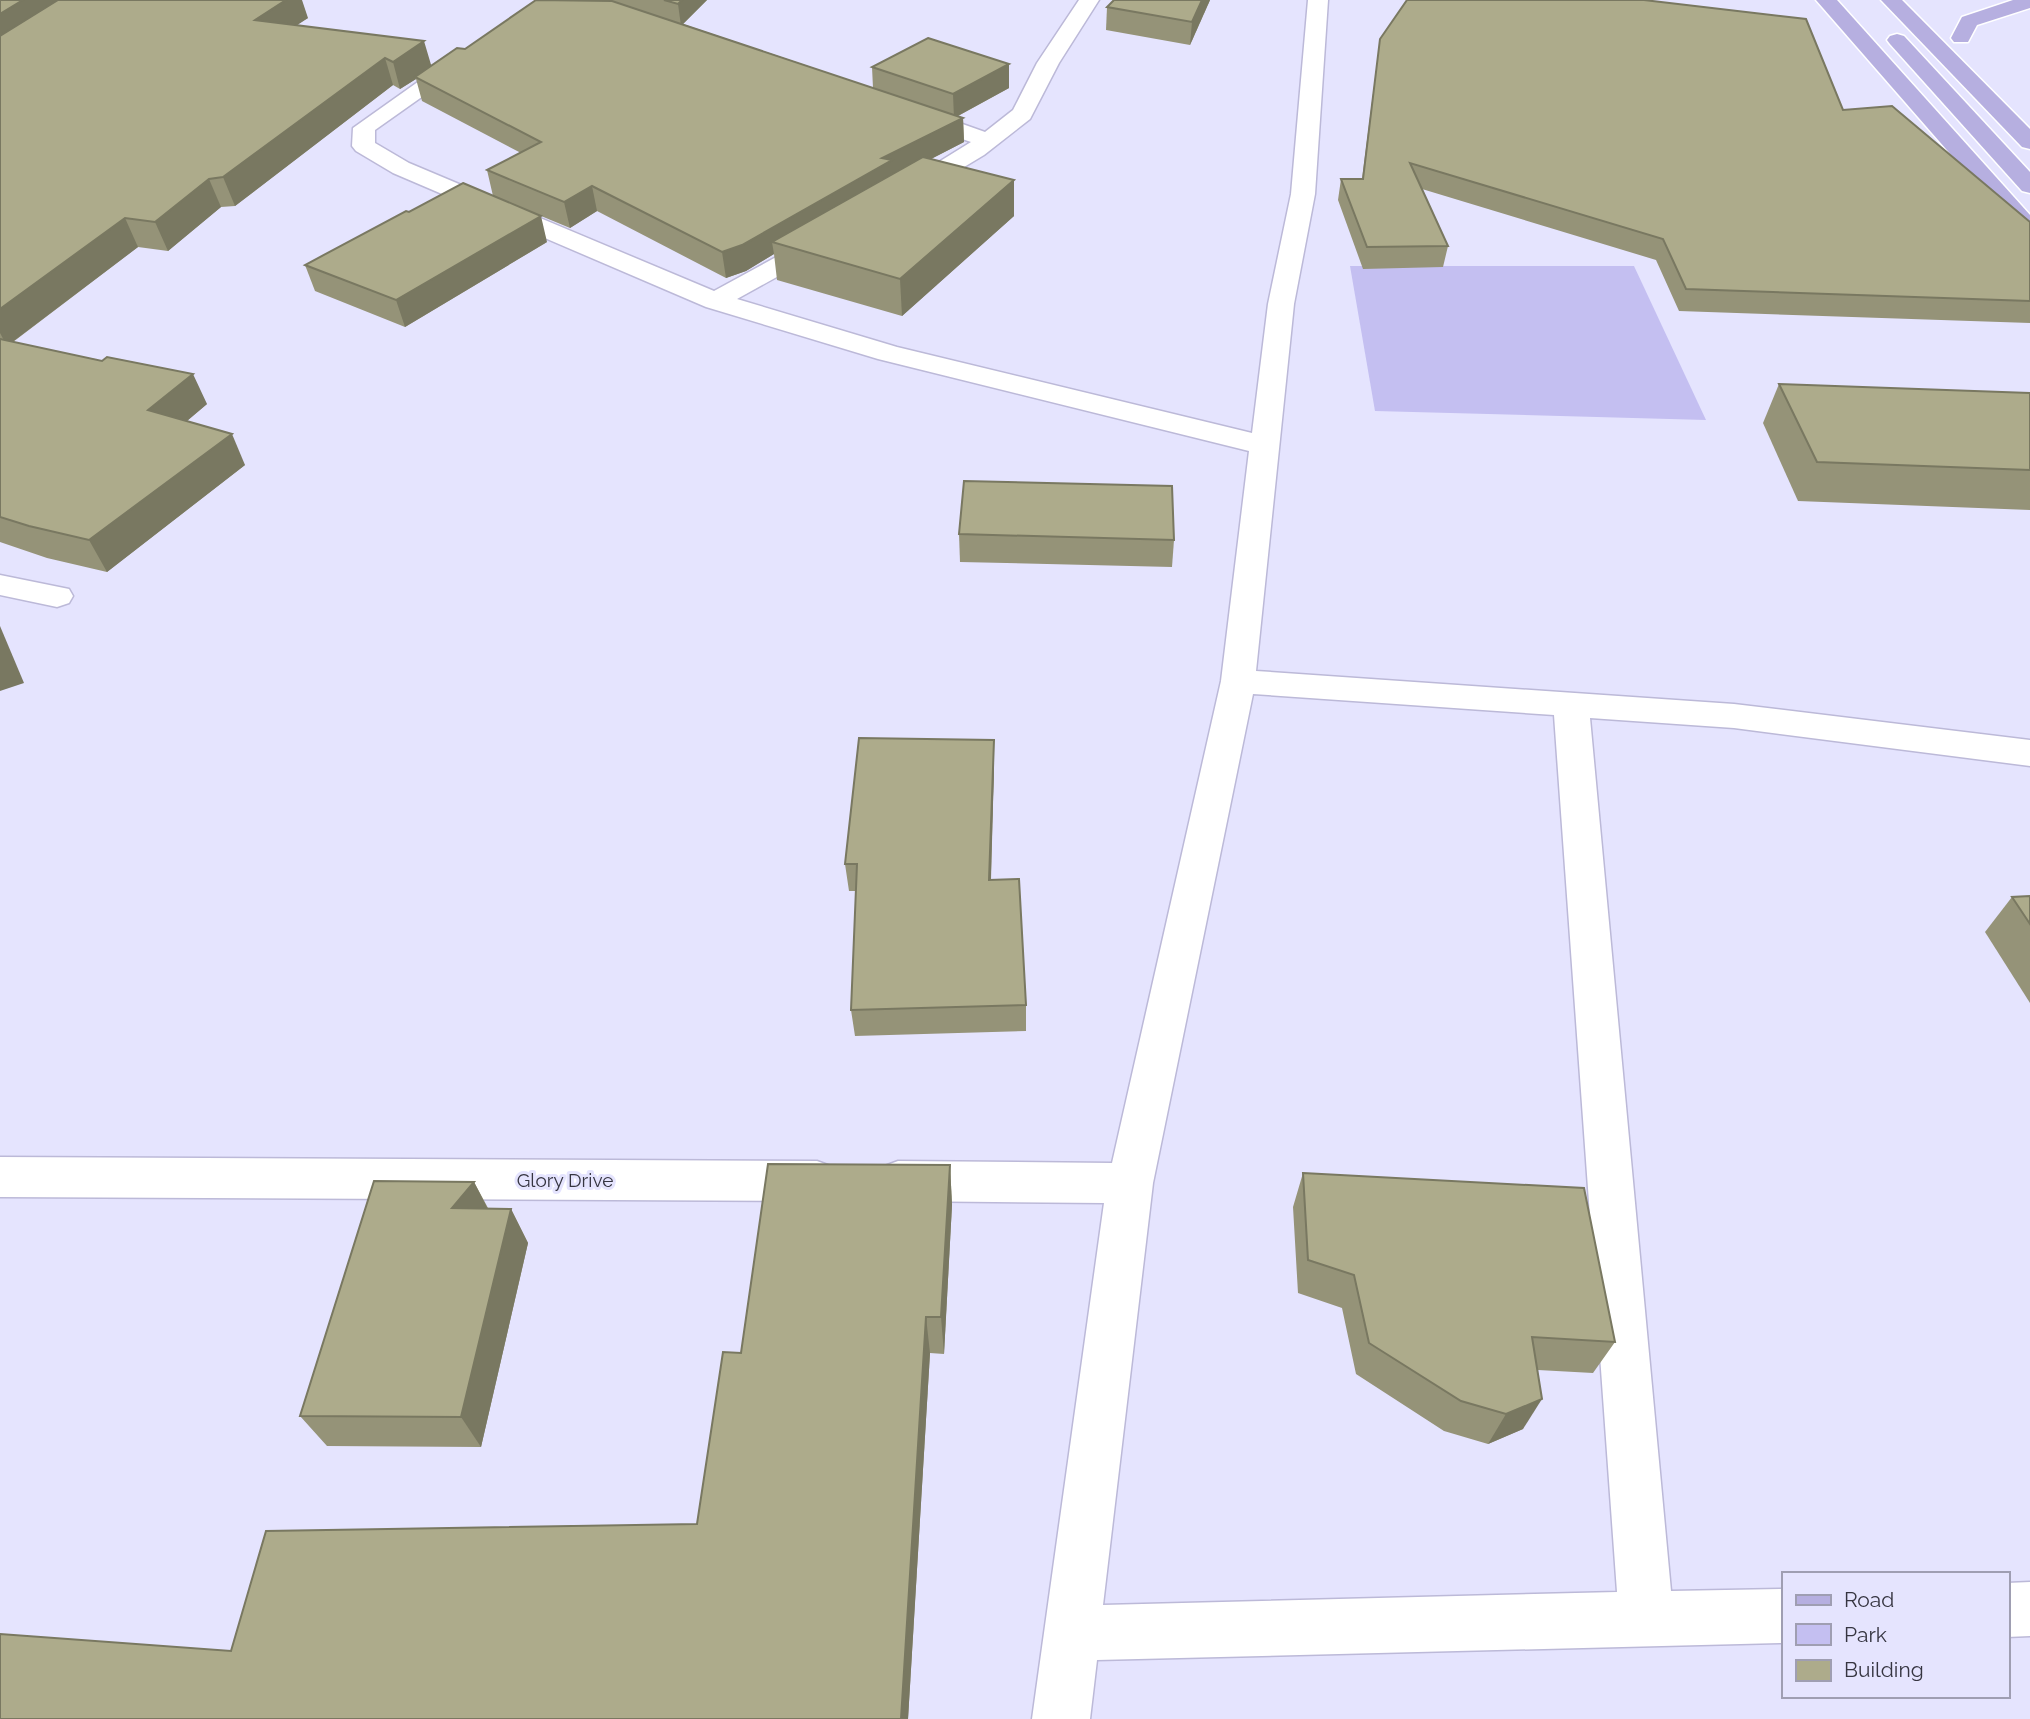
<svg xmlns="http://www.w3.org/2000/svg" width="2030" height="1719" font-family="Raleway,sans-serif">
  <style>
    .green { fill: #c4bff1 }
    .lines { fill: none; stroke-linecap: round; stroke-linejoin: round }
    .minor-casing { stroke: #bcb9d8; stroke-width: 3 }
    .major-casing { stroke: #fff; stroke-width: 3 }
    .minor { fill: #fff; fill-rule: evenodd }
    .major { fill: #b6afe0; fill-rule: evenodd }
    .wall { fill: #959378 }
    .shaded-wall { fill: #797861 }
    .building { fill: #adab8b; stroke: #797861; stroke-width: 2 }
    .labels { text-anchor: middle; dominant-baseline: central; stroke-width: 6; stroke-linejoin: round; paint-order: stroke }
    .street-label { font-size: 19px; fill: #363541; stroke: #e5e4fe }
  </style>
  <rect width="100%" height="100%" fill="#e5e4fe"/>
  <path class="green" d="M1350,266H1634L1706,420L1375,411Z"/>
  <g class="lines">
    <g class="minor-casing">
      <g id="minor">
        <path d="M1079,0H1099L1059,63L1030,119L984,155L916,196L908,198L900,196L896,191L900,186L971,142L907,120L904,115L907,110H923L985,132L1013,110L1037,63Z"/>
        <path d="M1308,0H1328L1315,194L1294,304L1256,671L1734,704L2030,740V766L1734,728L1590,718L1671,1591L1783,1589V1643L1097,1660L1090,1719H1032L1104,1203L898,1201L882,1195L875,1181L882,1167L898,1161L1112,1163L1221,681L1249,451L878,359L706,307L393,173L356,151L352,146L353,128L453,57H467L471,61L467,65L375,130V143L409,163L714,291L811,238L820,235L829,238L833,243L829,248L737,299L897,347L1252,433L1268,304L1291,194ZM1253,694L1554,715L1617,1592L1103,1605L1153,1183Z"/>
        <path d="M0,575L69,589L73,596L69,603L57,607L0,595Z"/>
        <path d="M0,1157L817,1161L833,1167L840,1181L833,1195L817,1201L0,1197Z"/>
        <path d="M2030,1582V1636L2007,1637V1583Z"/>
      </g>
    </g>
    <g class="major-casing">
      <g id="major">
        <path d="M1816,0H1837L2030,215V237L2021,235Z"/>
        <path d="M1881,0H1902L2030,129V149L2022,147Z"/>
        <path d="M2013,0H2030V8L1977,25L1968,42H1954L1951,38L1962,17Z"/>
        <path d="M1897,34L1904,36L2030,172V193L2022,191L1890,44L1887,40L1890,36Z"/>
      </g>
    </g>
    <use href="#minor" class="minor"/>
    <use href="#major" class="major"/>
  </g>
  <g class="wall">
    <path d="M0,0L308,18L296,25L431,66L465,49L536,0H707L683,24L873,88L872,67L1009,88L958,116L963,118L964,142L931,159L1014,216L902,316L777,280L774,254L746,271L726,278L597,211L570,228L493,196L487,170L521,153L422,101L416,79L400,89L393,85L235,206L221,207L168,251L138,247L13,342L207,404L187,421L245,465L107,572L47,558L0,542Z"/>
    <path d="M1114,0H1210L1190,45L1106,30L1107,7Z"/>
    <path d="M1380,39L1843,110L2030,222V323L1679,311L1656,260L1422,189L1448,246L1443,267L1363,269L1338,200L1341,179H1362Z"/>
    <path d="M547,242L405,327L315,291L305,265Z"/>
    <path d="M1779,384L2030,393V510L1798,501L1763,423Z"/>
    <path d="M959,534L1174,540L1172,567L960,562Z"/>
    <path d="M994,767L991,880L1026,1005V1031L855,1036L851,1010L856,891H849L845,864Z"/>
    <path d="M2030,896V1003L1985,932L2012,897Z"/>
    <path d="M950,1165L952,1205L944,1354L930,1353L908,1719L231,1651L697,1524L741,1353Z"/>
    <path d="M1303,1173L1615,1342L1593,1373L1538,1370L1523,1429L1488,1444L1444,1431L1356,1374L1342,1308L1298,1293L1293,1207Z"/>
    <path d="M474,1182L488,1208L511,1209L528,1243L481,1447L327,1446L300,1416Z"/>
  </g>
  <g class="shaded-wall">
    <path d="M23,0H79L0,48V14Z"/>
    <path d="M286,0H302L308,18L264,47L255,20Z"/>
    <path d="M682,0H707L681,26L678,4Z"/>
    <path d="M1202,0H1210L1190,45L1192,22Z"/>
    <path d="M424,41L432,68L415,77L416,79L400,89L393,62Z"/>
    <path d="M385,58L393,85L235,206L223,177Z"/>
    <path d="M1009,64V88L954,118L953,94Z"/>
    <path d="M963,118L964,142L894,178L772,242L774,254L746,271L726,278L722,252L882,158Z"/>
    <path d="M209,179L221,207L168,251L155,222Z"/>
    <path d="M1014,180V216L902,316L900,279Z"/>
    <path d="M592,186L597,211L570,228L564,202Z"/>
    <path d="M541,216L547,242L405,327L396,300Z"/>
    <path d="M125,218L138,247L7,346L0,333V309Z"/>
    <path d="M193,374L207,404L163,441L148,410Z"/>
    <path d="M232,434L245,465L107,572L89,540Z"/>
    <path d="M0,626L24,683L0,691Z"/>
    <path d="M994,740V767L990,907L989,880Z"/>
    <path d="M950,1165L952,1205L944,1354L941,1317Z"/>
    <path d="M474,1182L492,1217L452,1208Z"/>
    <path d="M511,1209L528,1243L481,1447L461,1417Z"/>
    <path d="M926,1317L930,1353L908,1719H901Z"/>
    <path d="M1542,1399L1523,1429L1488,1444L1506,1414Z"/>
  </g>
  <g class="building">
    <path d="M0,0H23L0,14Z"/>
    <path d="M58,0H286L255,20L424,41L393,62L385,58L223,177L209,179L155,222L125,218L0,309V36Z"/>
    <path d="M536,0L612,1L963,118L882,158L892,160L742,245L722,252L592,186L564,202L487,170L541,142L415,77L457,48L465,49Z"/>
    <path d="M664,0H682L678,4Z"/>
    <path d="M1114,0H1202L1192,22L1107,7Z"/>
    <path d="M1407,0H1644L1806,19L1843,110L1892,106L2030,222V301L1686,289L1663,239L1410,163L1448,246L1367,247L1341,179H1363L1380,39Z"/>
    <path d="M928,38L1009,64L953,94L872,67Z"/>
    <path d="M923,157L1014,180L900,279L772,242Z"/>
    <path d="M463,183L541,216L396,300L305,265L406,211L409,212Z"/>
    <path d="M0,339L102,361L107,357L193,374L148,410L232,434L89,540L29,526L0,517Z"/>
    <path d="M1779,384L2030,393V470L1817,462Z"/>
    <path d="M964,481L1172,486L1174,540L959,534Z"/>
    <path d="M859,738L994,740L989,880L1019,879L1026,1005L851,1010L857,864H845Z"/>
    <path d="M2030,896V924L2012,897Z"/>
    <path d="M768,1164L950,1165L941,1317H926L901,1719H0V1634L231,1651L266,1531L697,1524L723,1352L741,1353Z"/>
    <path d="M1303,1173L1584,1188L1615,1342L1532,1337L1542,1399L1506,1414L1461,1401L1369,1343L1354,1275L1308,1260Z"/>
    <path d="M374,1181L474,1182L452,1208L511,1209L461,1417L300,1416Z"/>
  </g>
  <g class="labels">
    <g class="street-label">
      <text x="565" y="1180">Glory Drive</text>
    </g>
  </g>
  <rect x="1782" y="1572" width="228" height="126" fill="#e5e4fe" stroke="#9f9eb2" stroke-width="2"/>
  <rect x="1796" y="1595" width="35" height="10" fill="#b6afe0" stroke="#9f9eb2" stroke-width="2"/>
  <text x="1844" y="1607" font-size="21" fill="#363541">Road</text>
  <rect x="1796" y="1624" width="35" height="21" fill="#c4bff1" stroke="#9f9eb2" stroke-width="2"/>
  <text x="1844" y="1642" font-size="21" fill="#363541">Park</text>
  <rect x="1796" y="1660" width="35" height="21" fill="#adab8b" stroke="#9f9eb2" stroke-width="2"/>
  <text x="1844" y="1677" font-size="21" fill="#363541">Building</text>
</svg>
